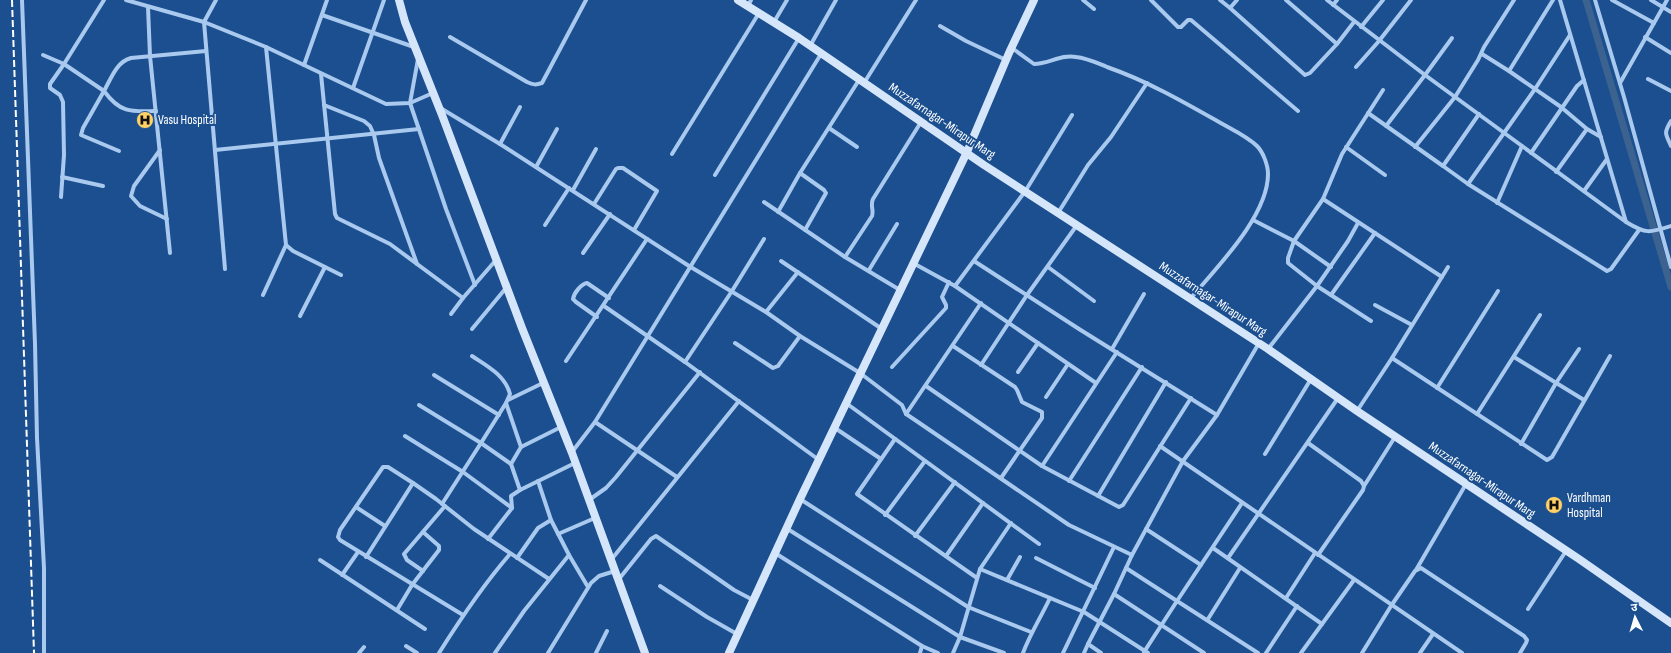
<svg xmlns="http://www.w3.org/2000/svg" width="1671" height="653" font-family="'Sofia Sans Condensed','Noto Sans Devanagari',sans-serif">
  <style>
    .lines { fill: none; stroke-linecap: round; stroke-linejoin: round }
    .canal { stroke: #3c6290; stroke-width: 7 }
    .minor { stroke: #a9c9ee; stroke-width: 4 }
    .secondary { stroke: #d6e6fa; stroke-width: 8 }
    .rail { stroke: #fff; stroke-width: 2; stroke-dasharray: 7 3; stroke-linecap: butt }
    .labels { text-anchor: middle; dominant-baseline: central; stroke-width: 4; stroke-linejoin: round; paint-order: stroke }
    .poi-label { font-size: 13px; fill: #fff; stroke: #1b4f8f; text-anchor: start }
    .street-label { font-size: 13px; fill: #fff; stroke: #1b4f8f }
  </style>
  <rect width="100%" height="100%" fill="#1b4f8f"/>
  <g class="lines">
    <path class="canal" d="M1586,0L1671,287"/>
    <g class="minor">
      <path d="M22,0L35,344L37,438L44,568V653"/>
      <path d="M126,0L204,22L266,47L386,104L410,103L433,93"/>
      <path d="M216,0L204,22L225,269"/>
      <path d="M1083,0L1094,9"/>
      <path d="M1151,0L1178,27H1181L1188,20H1191L1298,111"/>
      <path d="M1220,0L1230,8"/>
      <path d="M1237,0L1230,8L1305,75L1310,73L1337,44"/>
      <path d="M1286,0L1337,44L1354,22"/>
      <path d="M1327,0L1425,75L1626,222C1646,234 1649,233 1671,226"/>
      <path d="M1560,0L1626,222"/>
      <path d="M1595,0L1624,97L1671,267"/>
      <path d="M1612,0L1654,23"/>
      <path d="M1651,0L1671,12"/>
      <path d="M1333,5L1337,0"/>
      <path d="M748,6L751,0"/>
      <path d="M148,7L150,56L170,253"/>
      <path d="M322,15L414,47"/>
      <path d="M774,22L787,0"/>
      <path d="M940,26L966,41L1006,60"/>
      <path d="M1361,27L1383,0"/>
      <path d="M450,37L527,82C533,85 536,85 542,83L586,0"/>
      <path d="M1645,37L1671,53"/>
      <path d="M810,46L836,0"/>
      <path d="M266,47L286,245L293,251L341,275"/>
      <path d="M1012,48L1034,64C1049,64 1061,54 1076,57C1087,58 1097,63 1107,67C1147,81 1182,101 1219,122C1231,129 1247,136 1257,146C1263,152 1268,165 1268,174C1268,216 1217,267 1191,298"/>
      <path d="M1482,54L1509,71L1553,0"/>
      <path d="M43,55L64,64L104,91L83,128L81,135L119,151"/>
      <path d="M418,59L410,103L446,209L475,285"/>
      <path d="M304,65L327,0"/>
      <path d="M1356,67L1379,41L1411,0"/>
      <path d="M1509,71L1561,107L1587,129L1601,137"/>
      <path d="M321,74L335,214L337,218L390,244L463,298L496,260"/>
      <path d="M1648,79L1671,91"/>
      <path d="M864,83L916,0"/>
      <path d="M1620,83L1667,0"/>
      <path d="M353,88L384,0"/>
      <path d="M324,105L364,121L370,126L374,135L379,158L417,264"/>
      <path d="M442,109L500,144L689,266L766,312L800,336L860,373L902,405L906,414L915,420L1069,525L1132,555"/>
      <path d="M156,111C131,112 120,113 104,91C111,79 116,62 131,58L206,51"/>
      <path d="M1368,113L1443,166L1479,114"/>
      <path d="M1671,121C1663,134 1666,134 1671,146"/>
      <path d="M1386,126L1425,75L1452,38"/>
      <path d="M829,128L857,147"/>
      <path d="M500,144L520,107"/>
      <path d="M1346,147L1385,175"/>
      <path d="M1415,147L1455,97L1478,60L1484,47L1514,0"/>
      <path d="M160,150L134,186L131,196L140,206L167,219"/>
      <path d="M215,150L419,129"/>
      <path d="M1531,153L1577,86L1584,80"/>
      <path d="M672,154L759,13"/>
      <path d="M1443,166L1468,184L1607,271L1611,269L1639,230"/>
      <path d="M536,167L557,129"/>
      <path d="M1556,172L1587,129"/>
      <path d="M800,173L859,80"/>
      <path d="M715,175L799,38"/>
      <path d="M62,177L103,186"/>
      <path d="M1468,184L1535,89L1570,35"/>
      <path d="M573,190L596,149"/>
      <path d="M1584,191L1607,159"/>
      <path d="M61,197L64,155L63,102L60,95L50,88V84L64,64L104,0"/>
      <path d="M1323,199L1442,277"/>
      <path d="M764,202L845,257"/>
      <path d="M1497,203L1522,146"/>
      <path d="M594,204L616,169L618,168H623L657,191L634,230"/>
      <path d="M778,212L800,173L824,190L826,193L805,230"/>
      <path d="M1058,213L1088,165L1111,137L1147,83"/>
      <path d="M1253,220L1294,241L1331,267"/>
      <path d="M1358,223L1348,241L1317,286L1288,263V258L1294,241L1323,199L1342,154L1383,90"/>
      <path d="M545,225L569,188"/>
      <path d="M583,253L610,214"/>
      <path d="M781,261L882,329"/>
      <path d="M974,261L1079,329L1217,415L1259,343"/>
      <path d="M913,263L955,286L1096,383"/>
      <path d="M1048,267L1094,301"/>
      <path d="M869,270L897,224"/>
      <path d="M955,286L1026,190L1072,115"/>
      <path d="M900,290L845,257L872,216C874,210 870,205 873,199L921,122"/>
      <path d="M263,295L286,245"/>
      <path d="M1331,295L1375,233"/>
      <path d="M1375,305L1412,325"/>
      <path d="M604,306L685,362L819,460"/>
      <path d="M766,312L798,272"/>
      <path d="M451,314L463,298"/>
      <path d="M300,316L325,267"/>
      <path d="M597,317L576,302L573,299C574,293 581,284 587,283L609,298"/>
      <path d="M472,329L506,288"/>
      <path d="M735,343L773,368L778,366L800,336"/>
      <path d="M953,346L1015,387L1017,390L1022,402L1042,412V418L1001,478"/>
      <path d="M1112,349L1144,294"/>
      <path d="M1268,349L1317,286L1371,321"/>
      <path d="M472,356C487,366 505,375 510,394L506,403L521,447L511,464L520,490L511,496L512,508L488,539"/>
      <path d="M1514,357L1584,400"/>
      <path d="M1392,358L1547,460L1552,457L1610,356"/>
      <path d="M566,361L647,239"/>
      <path d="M685,362L732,291L764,239"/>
      <path d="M981,365L1027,295L1077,225"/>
      <path d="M892,367L946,308V305L942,297L949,282"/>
      <path d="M1018,372L1038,343"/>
      <path d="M434,375L499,415"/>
      <path d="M926,386L1042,466L1119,507L1123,505L1191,398"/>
      <path d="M1437,388L1498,291"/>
      <path d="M1046,397L1068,364"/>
      <path d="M508,400L543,383"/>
      <path d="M506,403L481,443L511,464"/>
      <path d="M846,403L1039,544"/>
      <path d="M419,405L481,443L442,504"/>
      <path d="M1357,411L1392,358L1448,267"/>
      <path d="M906,414L981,303"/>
      <path d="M1477,414L1540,315"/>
      <path d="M835,428L881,459"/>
      <path d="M405,436L463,472L512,508"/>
      <path d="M895,439L857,494L977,578"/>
      <path d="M1308,443L1361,481L1364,486L1363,490L1318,555"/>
      <path d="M1521,444L1556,383L1579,349"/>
      <path d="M1160,446L1462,653"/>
      <path d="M521,447L561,427"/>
      <path d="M572,452L595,422"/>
      <path d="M1265,454L1311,379"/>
      <path d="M1042,466L1117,352"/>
      <path d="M677,477L595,422L821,54"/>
      <path d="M1069,481L1142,367"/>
      <path d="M1364,486L1395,437"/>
      <path d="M520,490L575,463"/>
      <path d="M1098,496L1166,382"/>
      <path d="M800,499L968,607L1031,632"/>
      <path d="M589,500L606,488L616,477L700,372"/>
      <path d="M356,507L385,526"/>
      <path d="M885,515L925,461"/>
      <path d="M786,528L960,637L1004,653"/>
      <path d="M1146,529L1201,565"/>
      <path d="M558,534L595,518"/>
      <path d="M915,536L955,482"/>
      <path d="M1213,548L1322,624"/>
      <path d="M775,553L922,646L938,653"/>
      <path d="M569,555L588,587"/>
      <path d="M946,556L983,503"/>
      <path d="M366,557L413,483"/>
      <path d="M517,558L538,528L551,520"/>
      <path d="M1036,558L1095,588"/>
      <path d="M1228,558L1338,398"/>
      <path d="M320,560L425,629"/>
      <path d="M611,560L739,401"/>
      <path d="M1126,568L1177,601L1242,503"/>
      <path d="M980,569L1084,612L1148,653"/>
      <path d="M1416,570L1466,484"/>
      <path d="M423,571L407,560L404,554L445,506"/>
      <path d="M342,575L358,552"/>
      <path d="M619,579L651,539L656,536L734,590L753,600"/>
      <path d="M1007,580L1020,557"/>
      <path d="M660,586L707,617L737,634"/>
      <path d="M1114,594L1204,653"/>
      <path d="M1286,598L1315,553"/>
      <path d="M1528,609L1566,551"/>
      <path d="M397,610L412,585L439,550V546L423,532"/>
      <path d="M463,615L340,540L338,537L340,530L383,467H388L413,483L436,499L474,529L549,579"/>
      <path d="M1208,619L1240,568"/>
      <path d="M406,646L417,653"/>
      <path d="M1144,652L1177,601L1258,653"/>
      <path d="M359,653L364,647"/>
      <path d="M439,653C461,618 483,585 510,554"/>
      <path d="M495,653L524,611L569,555L551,520L538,481"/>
      <path d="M548,653L591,583L599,576L615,571"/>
      <path d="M596,653L607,631"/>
      <path d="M920,653L922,646"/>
      <path d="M953,653L960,637L980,569L1011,523"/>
      <path d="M1023,653C1030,634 1041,617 1050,598"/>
      <path d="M1063,653L1114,547"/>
      <path d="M1084,653L1088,644"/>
      <path d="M1101,653L1088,644L1114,594L1132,555L1183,461L1217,415"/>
      <path d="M1266,653L1297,606"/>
      <path d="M1301,653L1354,580"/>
      <path d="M1362,653L1391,606L1415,571L1421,568L1524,636L1527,640L1526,643L1520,653"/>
      <path d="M1420,653L1433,634"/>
    </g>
    <g class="secondary">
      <path d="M399,0L405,22L442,115L522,328L572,453L645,653"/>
      <path d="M738,0L799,38L984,165L1268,349L1357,411L1579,559L1671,623"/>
      <path d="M729,653L800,499L967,152L1009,53L1034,0"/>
    </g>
    <path class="rail" d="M12,0L34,653"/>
  </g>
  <defs>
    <g id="hospital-disc" transform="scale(0.9)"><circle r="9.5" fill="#ffd166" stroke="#1b4f8f"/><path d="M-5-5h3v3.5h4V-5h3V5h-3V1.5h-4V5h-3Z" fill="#111"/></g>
  </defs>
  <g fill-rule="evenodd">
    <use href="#hospital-disc" x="145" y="120"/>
    <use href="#hospital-disc" x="1554" y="505"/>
  </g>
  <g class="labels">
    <g class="poi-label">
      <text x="158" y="120">Vasu Hospital</text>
      <text x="1567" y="498">Vardhman<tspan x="1567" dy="15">Hospital</tspan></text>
    </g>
    <g class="street-label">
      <text transform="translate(942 121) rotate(34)">Muzzafarnagar-Mirapur Marg</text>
      <text transform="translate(1213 299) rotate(33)">Muzzafarnagar-Mirapur Marg</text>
      <text transform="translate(1482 480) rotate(34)">Muzzafarnagar-Mirapur Marg</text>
    </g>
  </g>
  <g transform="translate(1635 617) rotate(355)" stroke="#1b4f8f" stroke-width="3" paint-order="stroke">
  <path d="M0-3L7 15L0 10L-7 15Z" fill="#ffffff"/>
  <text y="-6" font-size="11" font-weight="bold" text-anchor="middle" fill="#ffffff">उ</text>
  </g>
</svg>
